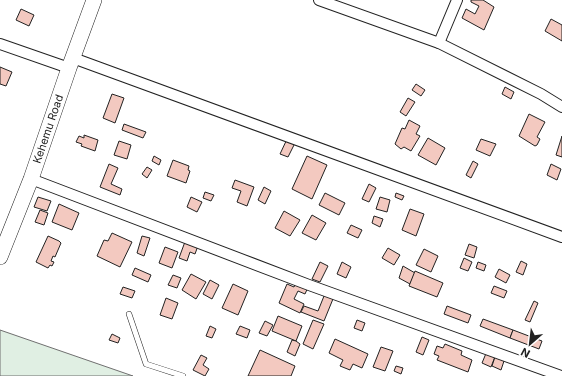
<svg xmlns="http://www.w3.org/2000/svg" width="562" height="376" font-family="Inter,sans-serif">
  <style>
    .green { fill: #e0efe3; stroke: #6f6f6f }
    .building { fill: #f3c9c0; stroke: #222 }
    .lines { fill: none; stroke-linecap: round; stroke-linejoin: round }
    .lane-casing { stroke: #222; stroke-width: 6 }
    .street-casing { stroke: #222; stroke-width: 12 }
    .secondary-casing { stroke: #222; stroke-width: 16 }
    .lane { stroke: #fff; stroke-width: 5 }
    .street { stroke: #fff; stroke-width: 10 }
    .secondary { stroke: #fff; stroke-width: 15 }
    .labels { text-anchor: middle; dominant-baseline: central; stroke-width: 3; stroke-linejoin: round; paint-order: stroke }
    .street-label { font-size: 11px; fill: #222; stroke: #fff }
  </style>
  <rect width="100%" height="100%" fill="#fff"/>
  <path class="green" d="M0,330L133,376H0Z"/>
  <g class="building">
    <path d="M471,0H483L494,7L484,30L462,18L466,9L475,14L479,6L471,2Z"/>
    <path d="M21,9L34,15L29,26L16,20Z"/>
    <path d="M551,19L562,25V41L545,31Z"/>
    <path d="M0,67L12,72L6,86L0,84Z"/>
    <path d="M416,84L425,90L421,96L412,90Z"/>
    <path d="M505,87L514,92L511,99L502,94Z"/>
    <path d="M112,94L124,98L115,123L103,118Z"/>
    <path d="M408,98L415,102L406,116L400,112Z"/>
    <path d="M529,114L545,122L537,137L540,139L537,145L535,146L519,136Z"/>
    <path d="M409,120L420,126L416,134L420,136L411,151L404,147L401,149L395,144L402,128L405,129Z"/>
    <path d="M124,124L146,132L143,138L122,130Z"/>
    <path d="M84,135L98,140L95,151L81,146L82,144L76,142L79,136L84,138Z"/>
    <path d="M562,136V157L556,155Z"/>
    <path d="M288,137L296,141L288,157L280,154Z"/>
    <path d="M428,138L445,148L436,165L418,155Z"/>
    <path d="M481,139L496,144L490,156L476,150Z"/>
    <path d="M119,141L131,145L127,159L114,155Z"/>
    <path d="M154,156L161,160L159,165L152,161Z"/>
    <path d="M307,156L327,165L312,199L292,189Z"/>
    <path d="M173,160L189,166L188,170L190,171L186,183L167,176Z"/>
    <path d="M473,161L478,164L471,178L466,175Z"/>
    <path d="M109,164L118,168L111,184L122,189L120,195L100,187Z"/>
    <path d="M551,164L561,169L557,180L547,175Z"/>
    <path d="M147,167L152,170L147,178L142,174Z"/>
    <path d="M235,180L254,187L247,206L237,202L241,191L232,188Z"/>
    <path d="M369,184L376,188L369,202L362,199Z"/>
    <path d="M264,187L271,191L265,204L258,200Z"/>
    <path d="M205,192L214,195L211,201L203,198Z"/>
    <path d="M325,193L345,203L339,215L319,205Z"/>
    <path d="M396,193L404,196L402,200L395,197Z"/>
    <path d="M38,197L51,201L47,211L34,207Z"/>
    <path d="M191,197L202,202L197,212L187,207Z"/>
    <path d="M380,197L390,200L387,212L376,209Z"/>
    <path d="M59,204L79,213L72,230L52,222Z"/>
    <path d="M410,209L424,214L416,236L402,230Z"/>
    <path d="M40,210L48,213L44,225L35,222Z"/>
    <path d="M284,211L300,220L290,236L275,228Z"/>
    <path d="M312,215L326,223L316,240L302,233Z"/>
    <path d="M374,216L383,219L380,227L372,223Z"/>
    <path d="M351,225L362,230L358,238L347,233Z"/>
    <path d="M112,233L132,242L120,267L97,256L104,240L108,241Z"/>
    <path d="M48,236L59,241L61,243L55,257L53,256L51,261L54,262L52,266L50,265L48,268L36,262Z"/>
    <path d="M142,236L150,238L144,256L137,253Z"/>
    <path d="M186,239L199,243L195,254L190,252L187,261L179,258Z"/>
    <path d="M469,244L477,247L474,258L465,255Z"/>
    <path d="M165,247L178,252L172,268L159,263Z"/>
    <path d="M388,248L400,255L394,265L382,258Z"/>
    <path d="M424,249L438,256L431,272L416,265Z"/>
    <path d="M464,258L472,262L468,271L460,268Z"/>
    <path d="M521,261L527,264L523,275L516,272Z"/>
    <path d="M320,262L328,266L320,282L312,279Z"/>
    <path d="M342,262L351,267L346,278L337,274Z"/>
    <path d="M478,262L486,265L484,271L476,268Z"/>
    <path d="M403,266L415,273L410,284L399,278Z"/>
    <path d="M135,268L151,275L148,282L132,275Z"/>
    <path d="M499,269L510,275L506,283L495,277Z"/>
    <path d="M415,271L443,283L437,297L409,286Z"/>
    <path d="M191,274L206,282L196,299L182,290Z"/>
    <path d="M173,275L181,278L177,288L168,285Z"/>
    <path d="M210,280L219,285L212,299L203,294Z"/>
    <path d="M297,280L309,285L305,294L298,291L294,299L304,304L300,313L279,303L287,284L294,287Z"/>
    <path d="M233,284L248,291L238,315L222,308Z"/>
    <path d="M494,286L507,291L504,298L491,293Z"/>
    <path d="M123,287L135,291L132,298L120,294Z"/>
    <path d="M326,291L335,294L324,321L301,312L304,306L318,311Z"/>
    <path d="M166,298L178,303L172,319L160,315Z"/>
    <path d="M534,301L538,303L530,322L525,320Z"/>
    <path d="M447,306L471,315L468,323L444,314Z"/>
    <path d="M278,316L302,326L296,341L272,331Z"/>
    <path d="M483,319L513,330L510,338L480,326Z"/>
    <path d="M313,320L324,324L313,349L303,344Z"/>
    <path d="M357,320L365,323L362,331L354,328Z"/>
    <path d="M265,321L273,325L267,336L259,333Z"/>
    <path d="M210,326L216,329L212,338L206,336Z"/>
    <path d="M240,326L250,330L247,338L236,334Z"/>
    <path d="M513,330L542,341L539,349L510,338Z"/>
    <path d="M112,334L120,338L118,343L109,340Z"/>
    <path d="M422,337L429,340L423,355L416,352Z"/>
    <path d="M335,339L368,354L362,368L353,364L350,370L340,366L343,360L329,353Z"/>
    <path d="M292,340L296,341L300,344L295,356L287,352Z"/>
    <path d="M445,344L462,351L461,355L472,360L468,372L437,360L439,356L434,354L437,346L443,348Z"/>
    <path d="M381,347L393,351L385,371L373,367Z"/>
    <path d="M260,350L295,366L291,376H248Z"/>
    <path d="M487,351L496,354L491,367L482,363Z"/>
    <path d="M496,354L505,358L501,370L492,366Z"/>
    <path d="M201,355L207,358L203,365L209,369L205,376L193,370Z"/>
    <path d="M396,366L403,368L401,374L394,371Z"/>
  </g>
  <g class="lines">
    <g class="lane-casing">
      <path id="lane" d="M129,314L146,364L183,376"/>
    </g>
    <g class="street-casing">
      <g id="street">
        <path d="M319,0L439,43L541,94L562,107"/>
        <path d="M439,43L457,0"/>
        <path d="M0,44L69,68"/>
        <path d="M73,58L562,237"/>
        <path d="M31,179L309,285L561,376"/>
      </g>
    </g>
    <g class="secondary-casing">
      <path id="secondary" d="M0,257L31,179L69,68L94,0"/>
    </g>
    <use href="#lane" class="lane"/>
    <use href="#street" class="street"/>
    <use href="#secondary" class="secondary"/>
  </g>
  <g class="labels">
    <g class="street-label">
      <text transform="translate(48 129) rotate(-71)">Kehemu Road</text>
    </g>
  </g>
  <g transform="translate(530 344) rotate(208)" stroke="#ffffff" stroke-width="3" paint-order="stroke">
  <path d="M0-3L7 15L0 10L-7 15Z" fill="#222222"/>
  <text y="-6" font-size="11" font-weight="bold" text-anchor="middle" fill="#222222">N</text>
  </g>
</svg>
